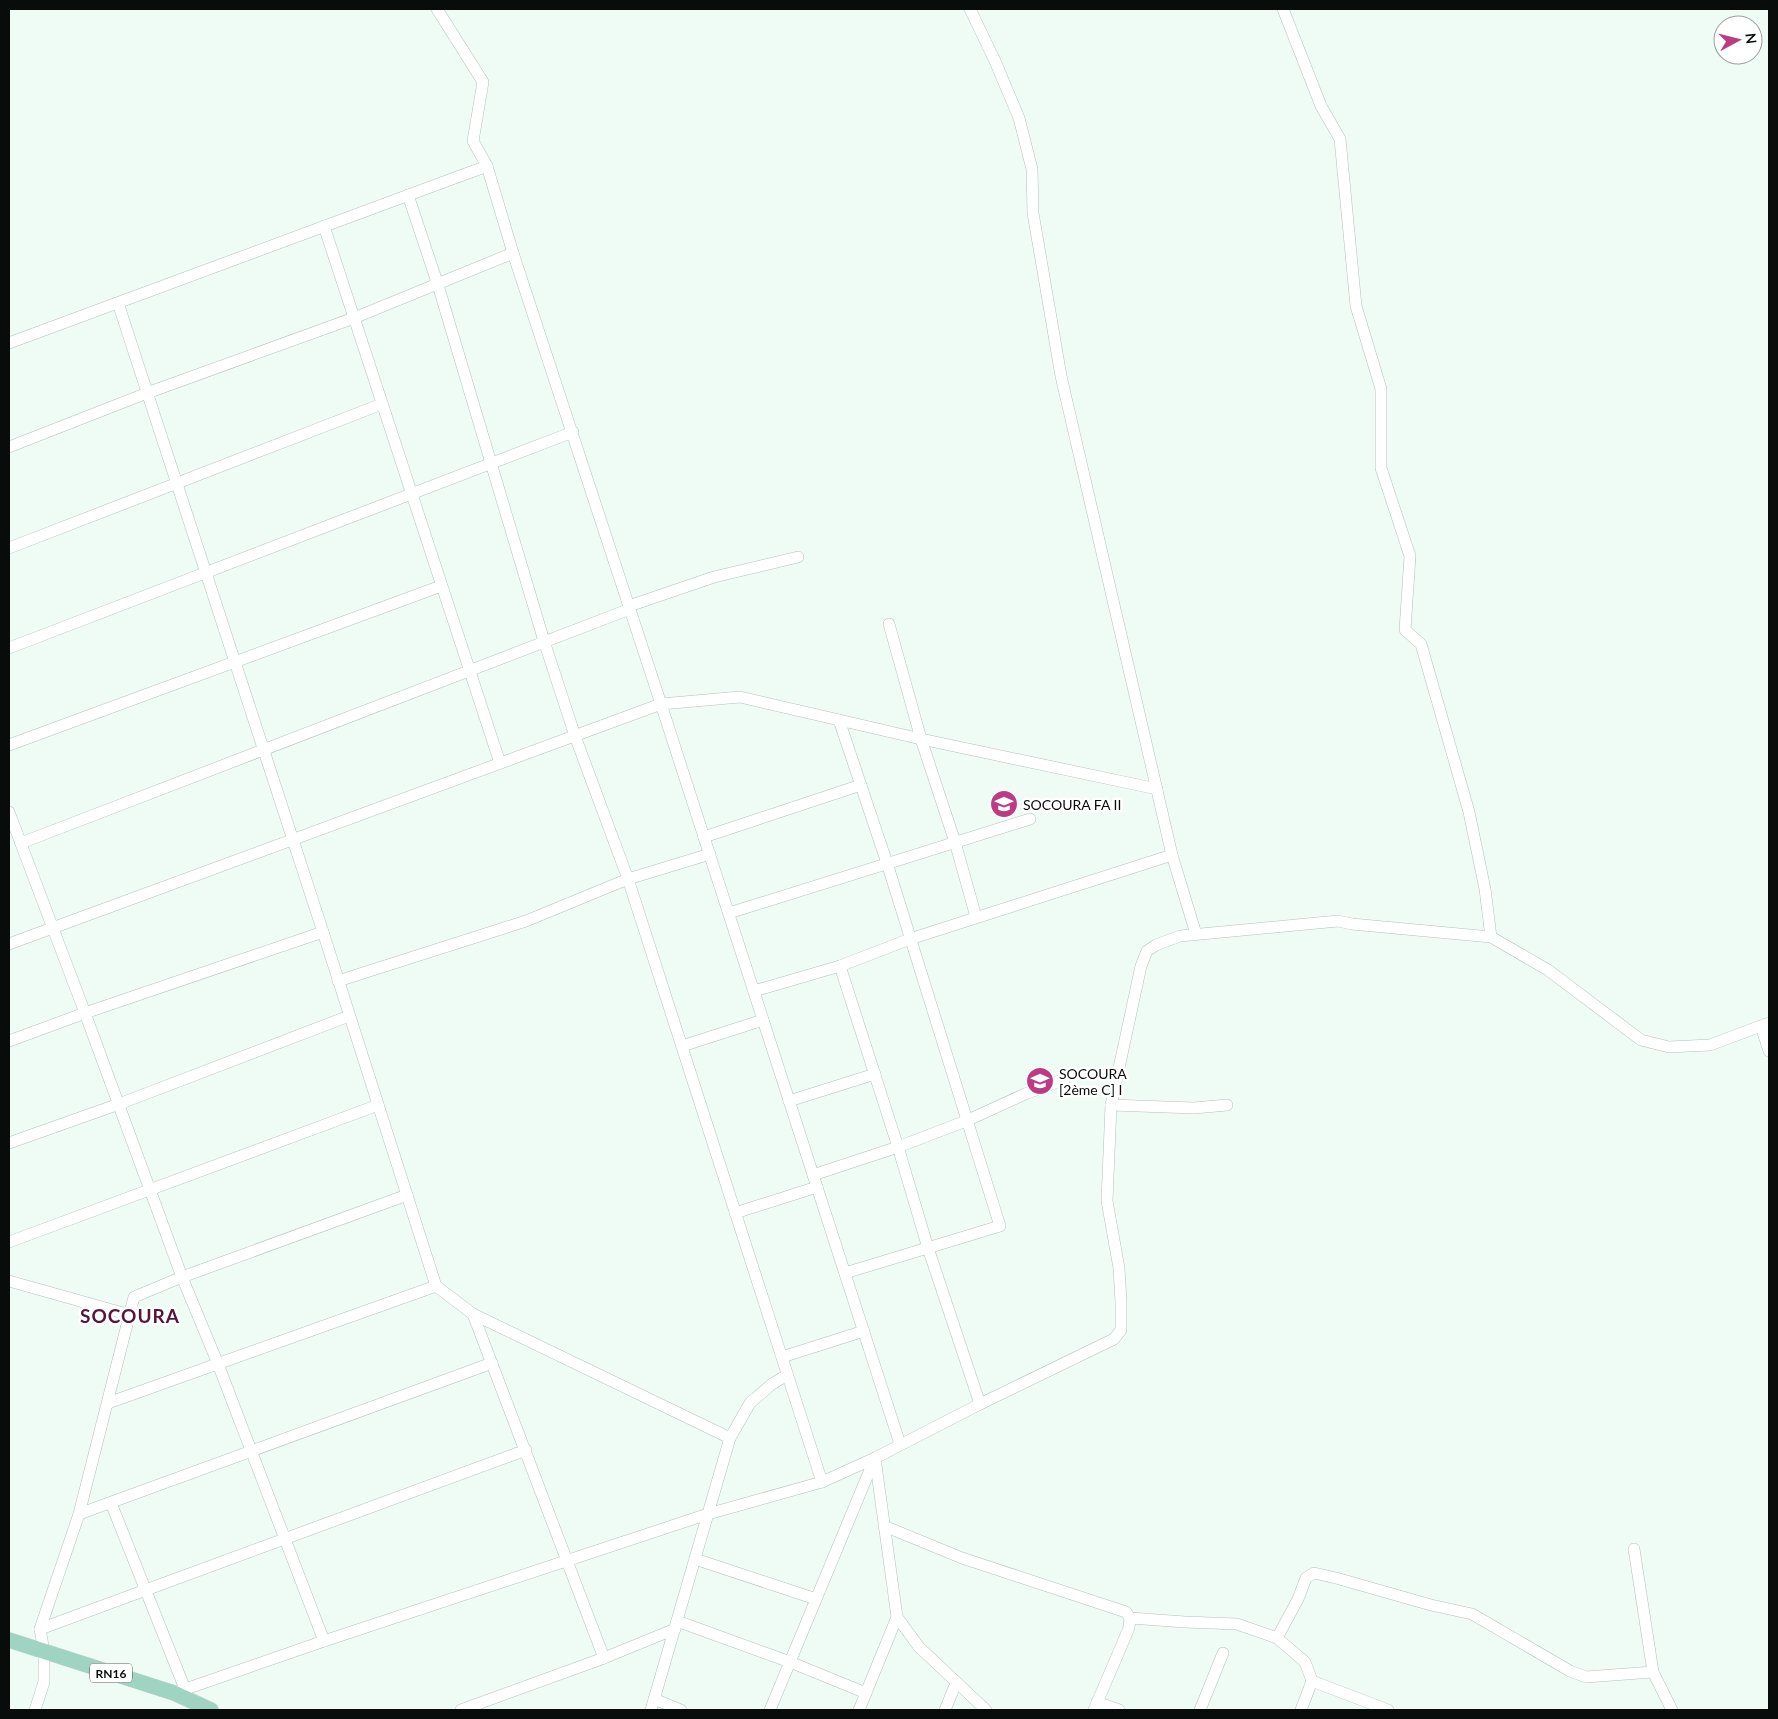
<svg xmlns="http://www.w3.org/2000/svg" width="1778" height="1719" font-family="Lato,sans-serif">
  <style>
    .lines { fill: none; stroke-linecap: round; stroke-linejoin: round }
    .minor-casing { stroke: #b5c0bc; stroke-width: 12 }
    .major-casing { stroke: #d7d8d8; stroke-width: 16 }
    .minor { stroke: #fff; stroke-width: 11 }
    .major { stroke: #a0d4c2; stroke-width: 15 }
    .labels { text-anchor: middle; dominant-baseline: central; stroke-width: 5; stroke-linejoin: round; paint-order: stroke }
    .shield { fill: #fff; stroke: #525554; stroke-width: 1 }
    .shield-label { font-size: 12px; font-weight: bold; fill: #080c0b }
    .poi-label { font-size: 14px; fill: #080c0b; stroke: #fff; text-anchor: start }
    .district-label { font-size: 19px; font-weight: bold; letter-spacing: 1px; fill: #54163a; stroke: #fff }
  </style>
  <rect width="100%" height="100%" fill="#effcf6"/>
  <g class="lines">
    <g class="minor-casing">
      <g id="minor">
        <path d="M437,9L483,82L473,141L487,166L513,253L661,704L900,1444"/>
        <path d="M970,9L995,61L1019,118L1032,169L1033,213L1061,376L1172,855L1196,934"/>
        <path d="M1283,9L1321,106L1340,139L1356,306L1381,389V468L1410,556L1405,630L1421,644L1469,812L1485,889L1491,937"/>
        <path d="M408,195L438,285L544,641L575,736L628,879L822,1482"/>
        <path d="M324,226L500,763"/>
        <path d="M118,303L323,932L436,1286L473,1314L730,1438"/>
        <path d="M9,343L487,166"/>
        <path d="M9,447L147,393L354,318L513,253"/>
        <path d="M9,548L382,404"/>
        <path d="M629,606L714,577L798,557"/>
        <path d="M889,624L921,739L955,842L976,917"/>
        <path d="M9,648L573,432"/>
        <path d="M839,720L887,863L1000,1226L845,1273"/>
        <path d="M9,745L441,586"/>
        <path d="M9,812L85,1013L182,1277L218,1364L324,1641"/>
        <path d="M704,837L861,785"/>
        <path d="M21,843L630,609"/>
        <path d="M729,913L1030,819"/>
        <path d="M9,944L661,704L740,697L921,739L1157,789"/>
        <path d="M840,966L898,1147L928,1248L980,1404"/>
        <path d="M338,981L526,921L628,879L710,854"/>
        <path d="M754,991L840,966L910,939L1172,855"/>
        <path d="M1761,1026L1769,1051"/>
        <path d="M9,1041L85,1013L323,932"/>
        <path d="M682,1046L763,1020"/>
        <path d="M789,1101L875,1074"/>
        <path d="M1111,1105L1194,1108L1227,1105"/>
        <path d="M9,1143L119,1104L349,1016"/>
        <path d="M813,1175L898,1147L966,1121L1025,1094L1065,1079"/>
        <path d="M735,1213L817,1187"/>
        <path d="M9,1242L378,1105"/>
        <path d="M9,1281L130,1315"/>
        <path d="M473,1314L604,1658"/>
        <path d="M782,1357L864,1331"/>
        <path d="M108,1403L436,1286"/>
        <path d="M875,1458L897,1617L919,1647L986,1710"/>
        <path d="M111,1503L185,1689"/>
        <path d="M79,1514L492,1363"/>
        <path d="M884,1526L962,1558L1126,1612L1130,1618L1129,1628L1094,1710"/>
        <path d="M1634,1549L1653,1672L1672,1710"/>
        <path d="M695,1559L816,1599"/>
        <path d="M1130,1618L1185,1622L1237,1624L1277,1638L1305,1662L1312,1681L1388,1710"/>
        <path d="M677,1621L790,1662L866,1693"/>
        <path d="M40,1629L526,1450"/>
        <path d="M1277,1638L1298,1599L1306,1578L1314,1573L1336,1578L1431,1605L1472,1614L1570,1671L1586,1677L1653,1672"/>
        <path d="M174,1693L324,1641L708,1514L822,1482L875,1458L980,1404L1114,1339L1121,1330V1302L1119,1268L1107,1201L1111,1105L1141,966L1147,951L1156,945L1180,936L1338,921L1352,924L1491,937L1548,970L1641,1040L1669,1047L1710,1045L1769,1023"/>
        <path d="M654,1699L681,1710"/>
        <path d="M1097,1702L1119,1710"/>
        <path d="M35,1710L44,1682V1651L40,1629L79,1514L134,1297L182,1277L407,1195"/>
        <path d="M461,1710L604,1658L675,1629"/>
        <path d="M651,1710L730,1438L750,1403L772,1384L787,1375"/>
        <path d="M770,1710L874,1460"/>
        <path d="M859,1710L897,1617"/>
        <path d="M945,1710L956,1683"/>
        <path d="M1200,1710L1223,1653"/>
        <path d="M1301,1710L1312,1681"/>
      </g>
    </g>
    <g class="major-casing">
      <path id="major" d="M9,1640L174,1693L211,1710"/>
    </g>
    <use href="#minor" class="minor"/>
    <use href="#major" class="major"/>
  </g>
  <defs>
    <g id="school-disc" transform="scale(1.4375)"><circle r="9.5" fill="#bc3b85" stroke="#fff"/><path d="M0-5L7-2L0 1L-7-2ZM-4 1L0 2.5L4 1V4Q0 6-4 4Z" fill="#fff"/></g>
  </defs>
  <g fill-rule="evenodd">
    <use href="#school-disc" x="1004" y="804"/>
    <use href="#school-disc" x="1040" y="1081"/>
  </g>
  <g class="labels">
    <rect class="shield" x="90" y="1663.5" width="42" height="19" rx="4"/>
    <g class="shield-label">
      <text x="111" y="1673">RN16</text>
    </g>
    <g class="poi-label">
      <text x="1023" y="804">SOCOURA FA II</text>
      <text x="1059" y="1073">SOCOURA<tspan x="1059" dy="16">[2ème C] I</tspan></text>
    </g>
    <g class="district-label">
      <text x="130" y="1315">SOCOURA</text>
    </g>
  </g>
  <rect width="1778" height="1719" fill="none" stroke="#080c0b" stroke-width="20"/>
  <g transform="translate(1738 40) rotate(83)"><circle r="24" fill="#ffffff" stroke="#9c9e9d"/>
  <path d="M0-4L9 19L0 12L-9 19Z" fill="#bc3b85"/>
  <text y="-8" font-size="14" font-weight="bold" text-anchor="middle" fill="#080c0b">N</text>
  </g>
</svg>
